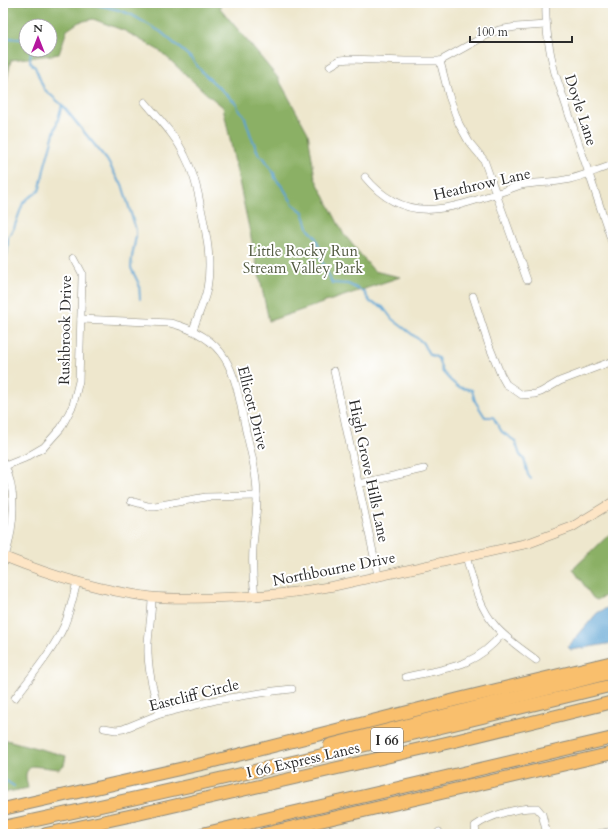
<svg xmlns="http://www.w3.org/2000/svg" width="616" height="837" font-family="Cardo,serif">
  <style>
    .forest { fill: #8bb065; stroke: #5b6e48; fill-rule: evenodd }
    .water { fill: #5ba3d2; stroke: #43677e }
    .lines { fill: none; stroke-linecap: round; stroke-linejoin: round }
    .stream { stroke: #5ba3d2; stroke-width: 2 }
    .street-casing { stroke: #8c897c; stroke-width: 8 }
    .secondary-casing { stroke: #8c897c; stroke-width: 10 }
    .highway-casing { stroke: #8c897c; stroke-width: 14 }
    .street { stroke: #fff; stroke-width: 7 }
    .secondary { stroke: #fde5c5; stroke-width: 9 }
    .highway { stroke: #f9bf6d; stroke-width: 12 }
    .labels { text-anchor: middle; dominant-baseline: central; stroke-width: 4; stroke-linejoin: round; paint-order: stroke }
    .shield { fill: #fff; stroke: #6b6b6b; stroke-width: 1 }
    .shield-label { font-size: 14px; font-weight: bold; fill: #2b2b2b }
    .street-label { font-size: 15px; fill: #2b2b2b; stroke: #fff }
    .park-label { font-size: 15px; fill: #535b41; stroke: #fff }
  </style>
  <rect width="100%" height="100%" fill="#fff"/>
  <filter id="ink" filterUnits="userSpaceOnUse"><feTurbulence type="fractalNoise" baseFrequency=".025" numOctaves="2"/><feDisplacementMap in="SourceGraphic" scale="8" xChannelSelector="R" yChannelSelector="G"/><feConvolveMatrix kernelMatrix="1 2 1 2 8 2 1 2 1" color-interpolation-filters="sRGB"/></filter>
  <filter id="wash" filterUnits="userSpaceOnUse"><feTurbulence type="fractalNoise" baseFrequency=".012" numOctaves="4" result="noise"/><feDisplacementMap in="SourceGraphic" scale="16" xChannelSelector="R" yChannelSelector="G"/><feGaussianBlur stdDeviation="0.9" result="paint"/><feColorMatrix in="noise" values="0 0 0 0 0 0 0 0 0 0 0 0 0 0 0 0 0 1.4 0 .05"/><feComposite in="paint" operator="in"/></filter>
  <g filter="url(#wash)">
    <rect width="100%" height="100%" fill="#eee7cd"/>
    <g class="forest">
      <path d="M3,3H221L220,8L278,78L308,133L315,178L343,233L374,271L400,277L269,321L223,107L208,95L160,51L125,31L93,19L79,22L67,30L59,54L11,60L3,100V80L6,60H3ZM26,26H50V50H26Z"/>
      <path d="M613,531V592L597,600L593,598L573,569Z"/>
      <path d="M3,739L66,756L64,765L59,769L32,766C23,773 26,777 28,788L3,793Z"/>
    </g>
    <path class="water" d="M613,605V643L571,650L568,647L597,613Z"/>
    <g class="lines">
      <g class="stream">
        <path d="M89,3L119,10L132,15L161,32L191,58L203,73L237,104L238,109L244,115L251,136L259,155L264,158L274,173L275,178L284,189L293,204L303,212L309,230L315,236L321,251L320,259L325,266C326,269 330,279 332,283L348,284L364,292L370,302L383,307L392,319L422,342L429,354L438,358L442,371L450,380L458,387L472,390L475,401L485,417H493L502,432L515,441L520,455L524,459L528,475L531,479"/>
        <path d="M3,30L6,33"/>
        <path d="M8,38L21,39L26,45"/>
        <path d="M31,50L30,62L35,67L44,89L62,105L107,160L118,180L122,184L136,230V236L132,257L131,268L139,284L140,299"/>
        <path d="M3,262L7,255L8,237L14,228L23,203L27,199L39,191L40,188L45,165L62,105"/>
        <path d="M3,779L14,786"/>
      </g>
    </g>
  </g>
  <g filter="url(#ink)">
    <g class="lines">
      <g class="street-casing">
        <g id="street">
          <path d="M546,3C545,27 549,50 555,73L613,245"/>
          <path d="M440,61L449,96L459,124L469,142L484,160L527,280"/>
          <path d="M330,66L340,60L350,59L405,61H440L485,36L499,30L516,27L546,25"/>
          <path d="M145,102C159,119 176,136 185,156C194,173 198,190 201,208C207,236 212,261 207,289C204,303 197,317 193,330"/>
          <path d="M365,177C404,225 447,210 498,193C506,191 513,187 521,185C537,182 554,183 570,179C584,176 599,169 613,165"/>
          <path d="M473,296L488,343L501,375L506,384L522,395L535,394L541,392L560,381L613,361"/>
          <path d="M81,319L170,323C232,338 235,377 246,431C251,452 257,474 257,497C257,514 254,531 253,548C252,564 253,581 255,597"/>
          <path d="M334,371L378,575"/>
          <path d="M3,462C18,490 14,527 5,557"/>
          <path d="M5,466L25,458L44,447L61,428L73,405L79,381L82,278V273L74,258"/>
          <path d="M358,484L424,469"/>
          <path d="M131,501L148,506H155L206,497L257,496"/>
          <path d="M466,556C473,582 479,608 497,628C508,640 523,650 536,660"/>
          <path d="M152,597C152,612 149,628 148,643C147,668 153,691 160,714"/>
          <path d="M406,677C447,668 474,668 502,634"/>
          <path d="M15,698C32,675 52,652 64,626C70,612 73,597 77,582"/>
          <path d="M104,728L116,730L123,729L160,714L216,700L274,691L292,689"/>
          <path d="M439,832L440,834"/>
          <path d="M476,834L475,826C490,815 519,807 537,808L542,814L547,834"/>
          <path d="M598,834L613,831"/>
        </g>
      </g>
      <g class="secondary-casing">
        <path id="secondary" d="M3,561L5,557C52,576 102,591 152,597C171,599 190,598 210,598C252,597 292,594 334,586L529,543L572,527L613,502"/>
      </g>
      <g class="highway-casing">
        <g id="highway">
          <path d="M330,745L613,672"/>
          <path d="M3,809L206,763L459,699L613,662"/>
          <path d="M3,827C207,784 410,735 613,685"/>
          <path d="M46,834L138,814L459,740L613,702"/>
          <path d="M202,834L613,738"/>
          <path d="M264,834L613,753"/>
        </g>
      </g>
      <use href="#street" class="street"/>
      <use href="#secondary" class="secondary"/>
      <use href="#highway" class="highway"/>
    </g>
  </g>
  <g class="labels">
    <rect class="shield" x="371" y="728" width="32" height="24" rx="3"/>
    <g class="shield-label">
      <text x="387" y="740">I 66</text>
    </g>
    <g class="street-label">
      <text transform="translate(581 110) rotate(72)">Doyle Lane</text>
      <text transform="translate(482 184) rotate(-13)">Heathrow Lane</text>
      <text transform="translate(65 330) rotate(-89)">Rushbrook Drive</text>
      <text transform="translate(253 408) rotate(76)">Ellicott Drive</text>
      <text transform="translate(369 471) rotate(78)">High Grove Hills Lane</text>
      <text transform="translate(334 569) rotate(-11)">Northbourne Drive</text>
      <text transform="translate(194 695) rotate(-14)">Eastcliff Circle</text>
      <text transform="translate(303 760) rotate(-13)">I 66 Express Lanes</text>
    </g>
    <g class="park-label">
      <text x="303" y="251">Little Rocky Run<tspan x="303" dy="17">Stream Valley Park</tspan></text>
    </g>
  </g>
  <rect width="616" height="837" fill="none" stroke="#fff" stroke-width="16"/>
  <g transform="translate(38 38)"><circle r="19" fill="#ffffff" stroke="#aaaaaa"/>
  <path d="M0-3L7 15L0 10L-7 15Z" fill="#b5179e"/>
  <text y="-6" font-size="11" font-weight="bold" text-anchor="middle" fill="#2b2b2b">N</text>
  </g>
  <path d="M470 36v6h102v-6" fill="none" stroke="#2b2b2b" stroke-width="2"/>
  <text x="476" y="36" font-size="12" fill="#2b2b2b" stroke="#ffffff" stroke-width="3" paint-order="stroke">100 m</text>
</svg>
